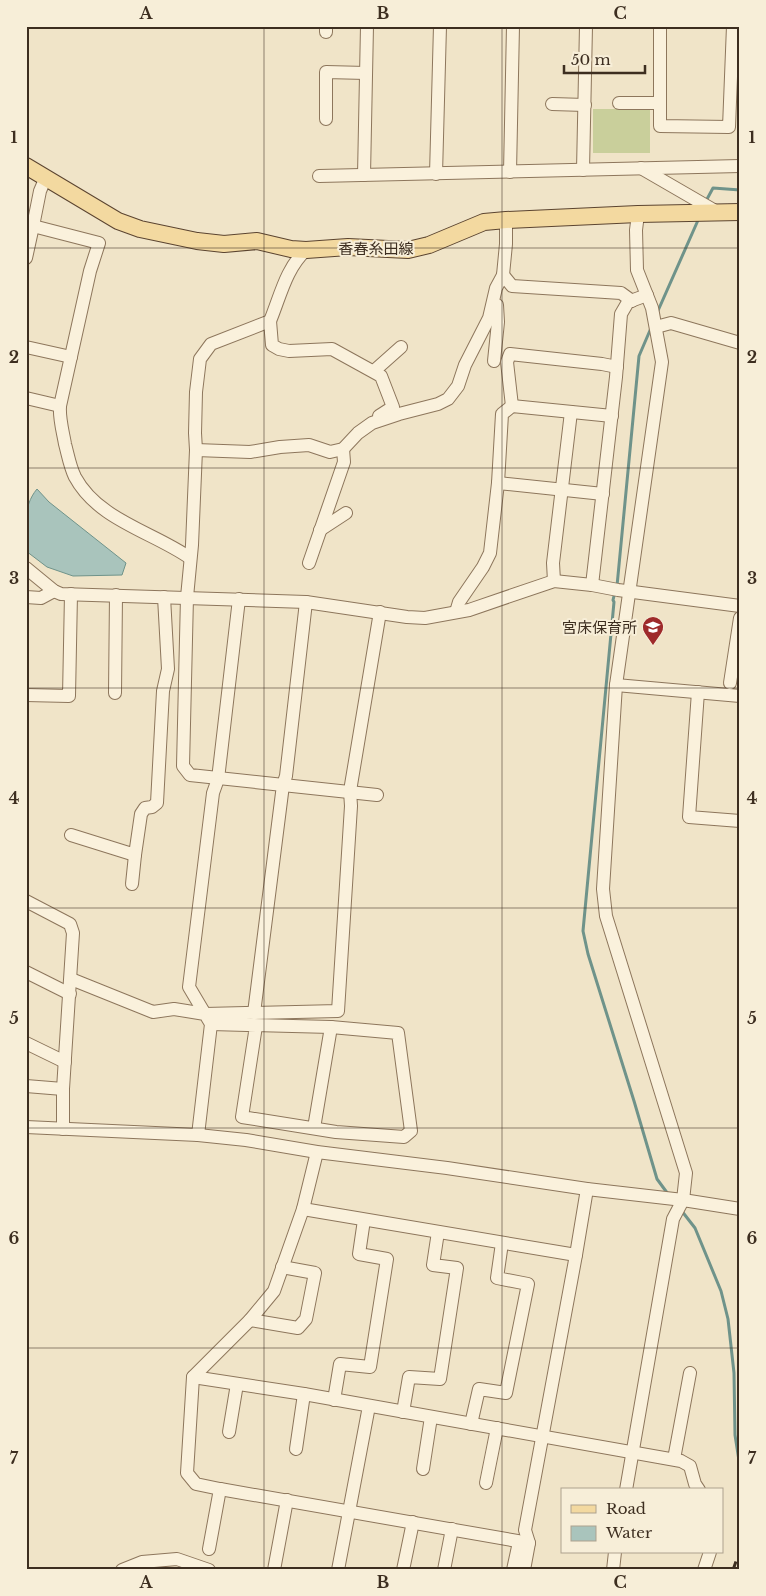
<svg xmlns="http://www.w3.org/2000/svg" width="766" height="1596" font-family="'Libre Baskerville','Noto Sans JP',serif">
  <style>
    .green { fill: #c9cf9b }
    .water { fill: #a9c4bc; stroke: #6f938a }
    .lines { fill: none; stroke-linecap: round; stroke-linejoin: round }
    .stream { stroke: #6f938a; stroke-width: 3 }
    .minor-casing { stroke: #8d765c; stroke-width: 14 }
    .major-casing { stroke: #5b4430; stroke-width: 18 }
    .minor { stroke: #faf1dc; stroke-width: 12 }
    .major { stroke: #f3d9a0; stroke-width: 16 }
    .rail { stroke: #3d2e20; stroke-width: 3; stroke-dasharray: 9 9; stroke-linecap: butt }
    .grid { fill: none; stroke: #3d2e20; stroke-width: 1; stroke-opacity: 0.55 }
    .labels { text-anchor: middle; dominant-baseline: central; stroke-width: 4; stroke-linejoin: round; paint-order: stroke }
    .street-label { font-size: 15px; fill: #3d2e20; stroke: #f7eed8 }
    .poi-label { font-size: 15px; fill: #3d2e20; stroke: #f7eed8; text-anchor: end }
    .neatline { fill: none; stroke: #3d2e20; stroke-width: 2 }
    .grid-label { font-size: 16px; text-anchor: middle; font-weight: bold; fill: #3d2e20 }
  </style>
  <rect width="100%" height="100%" fill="#f0e4c8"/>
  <rect class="green" x="593" y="109" width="57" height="44"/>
  <path class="water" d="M37,489L49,502L126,563L122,575L73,576L47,567L26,551C26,529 22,507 37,489Z"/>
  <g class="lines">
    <g class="stream">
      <path d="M706,201L713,188L740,190"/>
      <path d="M657,313L699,218"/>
      <path d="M617,586L639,356L651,328"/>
      <path d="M615,592L613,600L614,602L583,931L588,954L634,1101L657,1179L668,1194"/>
      <path d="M681,1210L695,1228L721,1291L728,1319L734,1373L735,1435L740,1467"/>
    </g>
    <g class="minor-casing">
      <g id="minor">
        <path d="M660,26V126L729,127L733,26"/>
        <path d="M326,32V26"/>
        <path d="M619,103H659"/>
        <path d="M552,104L585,105"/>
        <path d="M326,119V72L366,73"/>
        <path d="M641,168L717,212"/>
        <path d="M583,170L586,26"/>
        <path d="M510,172L513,26"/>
        <path d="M436,174L440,26"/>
        <path d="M364,175L367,26"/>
        <path d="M319,176L740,166"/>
        <path d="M46,177L40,191L33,226L99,243L90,271L60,406C59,419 63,432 65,444C68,455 70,467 75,477C98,520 153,532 190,558"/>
        <path d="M306,250C286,268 280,297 270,321L211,344L200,359L196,392L195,433L196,450L192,545L187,597L183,766L190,775L377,795"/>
        <path d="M26,258L33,226"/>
        <path d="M503,275L512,286L621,293L632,301"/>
        <path d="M270,321L272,345L279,349L289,351L332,349L381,376L393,407L379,416"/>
        <path d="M656,327L671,323L740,343"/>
        <path d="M26,347L71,357"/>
        <path d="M494,361L498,322L497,305"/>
        <path d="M374,371L401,347"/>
        <path d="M26,398L60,406"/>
        <path d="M512,406L507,362L510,354L602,364L617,367"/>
        <path d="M196,450L250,452L280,447L309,445L330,452L343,449L358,433L372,423L399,414L438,404L448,399L458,386L465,365L489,318L496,288L503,275L506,244V220"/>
        <path d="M498,483L603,494"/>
        <path d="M320,530L346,513"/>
        <path d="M309,563L344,462L343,449"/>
        <path d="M26,568L54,591L61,594L306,602L407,617L425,618L469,610L554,581L592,585L618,590L740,606"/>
        <path d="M554,581L553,563L571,412"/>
        <path d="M592,585L616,377L621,314L628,302L647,295"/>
        <path d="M26,597L41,598L54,591"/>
        <path d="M239,599L218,779L213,793L189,987L205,1014L338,1011L351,806L350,791L380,612"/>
        <path d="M456,612L459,602L483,567L490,553L498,483L502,414L512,406L612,416"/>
        <path d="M730,683L740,618"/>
        <path d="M616,685L740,696"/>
        <path d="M698,692L689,817L740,821"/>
        <path d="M115,693L116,595"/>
        <path d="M26,695L69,696L71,594"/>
        <path d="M71,835L135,855L141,814L145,808L152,807L157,803L163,691L168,669L164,597"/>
        <path d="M132,884L135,855"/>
        <path d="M26,901L70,924L73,933L63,1089V1129"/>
        <path d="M26,972L70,994"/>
        <path d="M71,979L153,1012L174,1009L205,1014L211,1024L198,1135"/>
        <path d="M254,1013L283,785L286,776L306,602"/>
        <path d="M211,1024L331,1027L398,1033L411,1131L404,1137L336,1132L242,1117L256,1026"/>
        <path d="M26,1043L65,1062"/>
        <path d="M26,1086L63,1089"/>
        <path d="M26,1127L198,1135L246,1140L317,1152L447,1168L587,1189L683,1200L740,1209"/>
        <path d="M314,1128L331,1027"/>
        <path d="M317,1152L303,1209L274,1291L250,1320L193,1377L187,1473L196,1484L220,1489L529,1543"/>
        <path d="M303,1209L576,1255"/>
        <path d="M250,1320L298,1328L306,1319L315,1273L282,1267"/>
        <path d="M193,1377L304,1394L681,1461L690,1466L695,1484L699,1490"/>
        <path d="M334,1400L340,1364L370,1367L387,1259L359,1254L364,1220"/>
        <path d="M403,1412L409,1377L440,1379L457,1268L433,1265L438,1232"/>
        <path d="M471,1424L479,1389L506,1393L528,1284L497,1278L502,1243"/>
        <path d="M229,1432L237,1384"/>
        <path d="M296,1449L304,1394"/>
        <path d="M674,1459L690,1373"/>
        <path d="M423,1469L431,1417"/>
        <path d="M486,1483L497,1428"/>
        <path d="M626,1490L673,1219L683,1200L686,1173L606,916L603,889L616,685L662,362L652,308L637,270L636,230L638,214"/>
        <path d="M209,1549L220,1489"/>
        <path d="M122,1570L142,1562L177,1559L209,1570"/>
        <path d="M274,1570L287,1500"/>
        <path d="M338,1570L369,1406"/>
        <path d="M403,1570L413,1522"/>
        <path d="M444,1570L452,1529"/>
        <path d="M513,1570L519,1542"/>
        <path d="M524,1570L529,1543L525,1530L576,1255L587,1189"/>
        <path d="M613,1570L615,1552"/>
        <path d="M704,1570L710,1552"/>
      </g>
    </g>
    <g class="major-casing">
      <path id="major" d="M26,166L118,221L140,229L197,241L224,244L257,241L291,249L306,250L348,247L408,250L429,245L484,222L506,220L638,214L740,212"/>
    </g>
    <use href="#minor" class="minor"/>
    <use href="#major" class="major"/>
    <path class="rail" d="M733,1570L740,1550"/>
  </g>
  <path class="grid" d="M264,26V1570M502,26V1570M26,248H740M26,468H740M26,688H740M26,908H740M26,1128H740M26,1348H740"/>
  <defs>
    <g id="school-pin" transform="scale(1.125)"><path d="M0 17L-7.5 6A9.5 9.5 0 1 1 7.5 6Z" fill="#9e2a2b" stroke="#f7eed8"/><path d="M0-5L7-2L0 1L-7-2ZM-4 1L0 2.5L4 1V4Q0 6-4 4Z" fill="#fff"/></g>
  </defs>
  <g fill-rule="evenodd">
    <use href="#school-pin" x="653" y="627"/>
  </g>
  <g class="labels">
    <g class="street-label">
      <text x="376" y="248">香春糸田線</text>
    </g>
    <g class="poi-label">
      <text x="637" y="627">宮床保育所</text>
    </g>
  </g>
  <rect width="766" height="1596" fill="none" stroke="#f7eed8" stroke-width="55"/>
  <rect x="561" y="1488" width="162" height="65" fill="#f7eed8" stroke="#ada18e"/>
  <rect x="571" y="1505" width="25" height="8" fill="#f3d9a0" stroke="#ada18e"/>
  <text x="606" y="1514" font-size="15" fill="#3d2e20">Road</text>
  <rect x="571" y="1526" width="25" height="15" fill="#a9c4bc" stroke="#ada18e"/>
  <text x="606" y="1538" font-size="15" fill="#3d2e20">Water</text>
  <path d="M564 65v8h81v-8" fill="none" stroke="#3d2e20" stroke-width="2.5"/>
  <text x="571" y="65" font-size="15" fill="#3d2e20" stroke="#f7eed8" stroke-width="4" paint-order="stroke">50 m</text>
  <rect x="28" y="28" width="710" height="1540" class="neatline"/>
  <g class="grid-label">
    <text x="146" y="19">A</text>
    <text x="383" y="19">B</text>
    <text x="620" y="19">C</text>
    <text x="14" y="143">1</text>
    <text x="752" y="143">1</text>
    <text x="14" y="363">2</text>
    <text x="752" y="363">2</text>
    <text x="14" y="584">3</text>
    <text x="752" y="584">3</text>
    <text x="14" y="804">4</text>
    <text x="752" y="804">4</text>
    <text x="14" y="1024">5</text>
    <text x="752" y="1024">5</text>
    <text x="14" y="1244">6</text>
    <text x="752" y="1244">6</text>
    <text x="14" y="1464">7</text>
    <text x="752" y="1464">7</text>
    <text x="146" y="1588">A</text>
    <text x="383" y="1588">B</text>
    <text x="620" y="1588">C</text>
  </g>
</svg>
